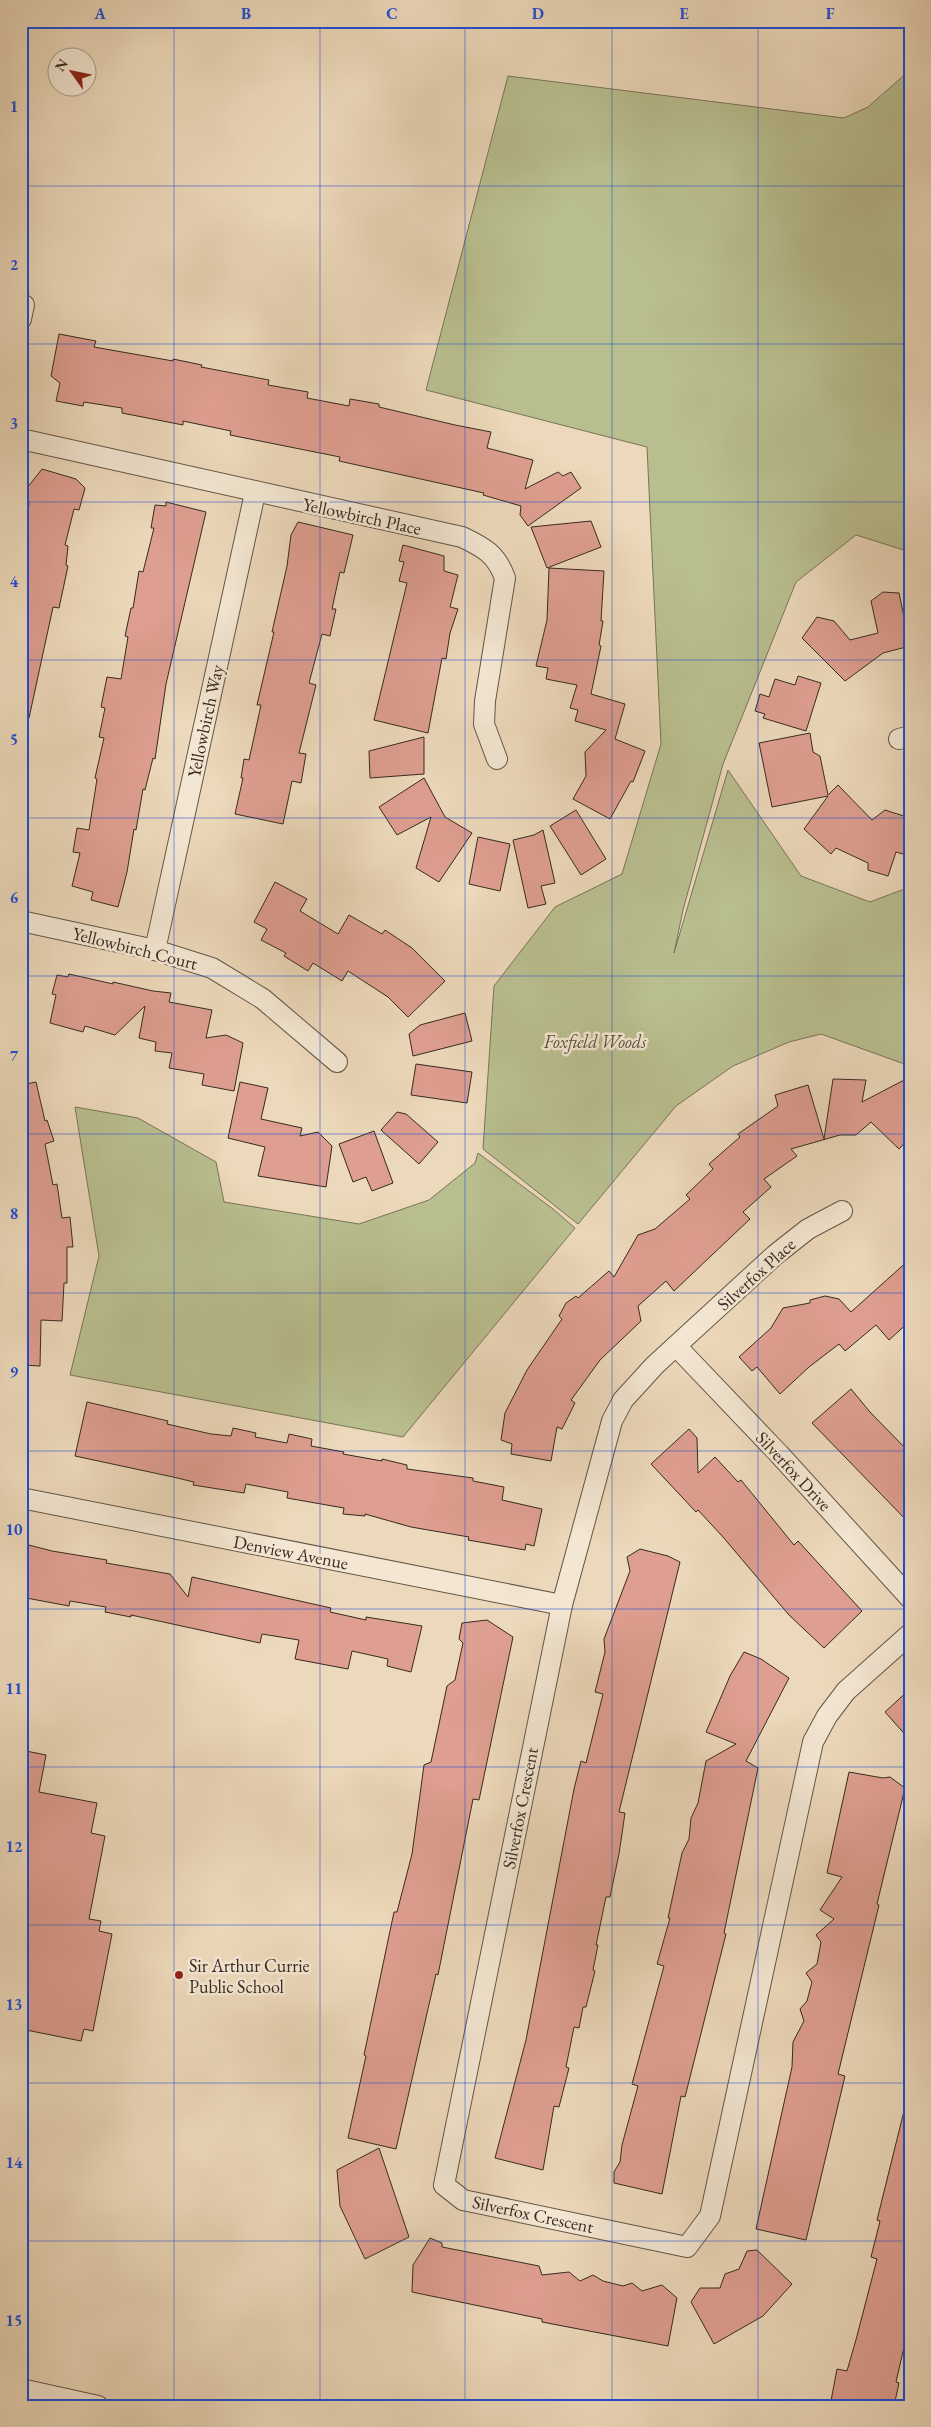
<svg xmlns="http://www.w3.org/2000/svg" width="931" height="2427" font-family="'EB Garamond',serif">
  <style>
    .green { fill: #b9be8f; stroke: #787458 }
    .building { fill: #de9e90; stroke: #362a21 }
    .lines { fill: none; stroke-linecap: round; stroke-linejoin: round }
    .minor-casing { stroke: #645647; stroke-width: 22 }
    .minor { stroke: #f3e6d2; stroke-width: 20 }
    .grid { fill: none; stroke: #1d4ed8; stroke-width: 1; stroke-opacity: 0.55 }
    .poi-dot { fill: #8f2418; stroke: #f3e6d2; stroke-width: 2 }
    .labels { text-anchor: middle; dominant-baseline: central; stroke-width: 5; stroke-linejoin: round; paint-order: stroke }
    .street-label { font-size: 18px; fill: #362a21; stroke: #f3e6d2 }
    .park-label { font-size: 18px; font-style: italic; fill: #574f3c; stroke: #f3e6d2 }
    .poi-label { font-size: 18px; fill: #362a21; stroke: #f3e6d2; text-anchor: start }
    .neatline { fill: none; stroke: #1d4ed8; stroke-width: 2 }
    .grid-label { font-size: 16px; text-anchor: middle; font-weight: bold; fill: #1d4ed8 }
  </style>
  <rect width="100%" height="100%" fill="#ecd8ba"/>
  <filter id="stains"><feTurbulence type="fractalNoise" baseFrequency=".004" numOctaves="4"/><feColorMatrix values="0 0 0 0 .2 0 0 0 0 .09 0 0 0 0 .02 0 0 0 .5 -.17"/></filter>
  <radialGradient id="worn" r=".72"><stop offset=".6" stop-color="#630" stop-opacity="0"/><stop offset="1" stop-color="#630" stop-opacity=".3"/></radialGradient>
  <g class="green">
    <path d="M910,70V552L856,535L796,582L723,764L683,910L674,953L728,770L801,876L870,902L910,887V1066L821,1034L789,1042L733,1066L676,1106L578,1224L483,1149L494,986L555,907L622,874L661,744L647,447L426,390L508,76L844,118L868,107Z"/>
    <path d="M75,1107L138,1118L216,1162L224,1202L359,1224L429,1200L475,1163L478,1153L553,1209L575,1228L403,1437L70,1375L99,1256Z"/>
  </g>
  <g class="building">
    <path d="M59,334L96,341L94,347L173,361V359L202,365L201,367L269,380L268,385L308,392L307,398L349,406L350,399L379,404V407L455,425L491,432L487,448L533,460L525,489L558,472L563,476L571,472L581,488L528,526L520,515L521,506L483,495L484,493L339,461L340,457L230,435L231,431L183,421V425L122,413V408L84,402L83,406L56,401L60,383L51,376Z"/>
    <path d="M42,469L76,479L85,488L79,510L74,509L65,545L68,546L66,565L68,566L59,608L53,607L29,718L21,717V539L29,504L27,488Z"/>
    <path d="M166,502L206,512L166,684L155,759L153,758L145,790L143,789L136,830L134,829L127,872L118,907L91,900L93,892L72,886L80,853L73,852L77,828L89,830L97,779L95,778L104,738L99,737L105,708L101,707L107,677L121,679L128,637L125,636L131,608H133L139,571L143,572L154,528H151L155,505L166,506Z"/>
    <path d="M591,521L601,547L547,568L531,527Z"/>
    <path d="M298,522L353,535L344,573L340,572L332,609H336L330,636L322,634L309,683L316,685L299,753L306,754L301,783L292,781L283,824L235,814L243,778H241L244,759L249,760L261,705H257L274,632H272L287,566L291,535Z"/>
    <path d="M403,545L444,556V571L458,575L450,607L458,609L450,633L446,659L442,658L428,733L374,720L407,583L399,581L404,562L399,561Z"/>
    <path d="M549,568L604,571L601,621H603L599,645L601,646L591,694L625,704L615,739L645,751L633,782L631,781L610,819L573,799L586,776L585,752L606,730L575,721L578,710L570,708L577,685L546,679L548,668L536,666L547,620Z"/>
    <path d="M883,592L899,593L910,646L883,653L845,681L802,638L817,617L834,621L850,640L878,633L871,601Z"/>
    <path d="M798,676L821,683L806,731L763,718L765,714L755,711L760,694L769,697L775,679L795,685Z"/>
    <path d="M810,733L813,752L820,756L828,795L838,785L872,820L885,810L910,818V856L896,852L888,876L868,870V863L836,848L831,854L804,829L828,796L772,807L759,743Z"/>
    <path d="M424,737V774L370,778L369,751Z"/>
    <path d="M424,778L445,817L472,833L439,882L416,868L431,817L397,835L379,807Z"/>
    <path d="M576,810L606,859L581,875L550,826Z"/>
    <path d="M543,830L555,883L541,886L546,904L528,908L513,840L534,835Z"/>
    <path d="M478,837L510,844L500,891L469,884Z"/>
    <path d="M275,882L307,899L300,911L338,934L349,915L382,934L385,930L412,948L445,981L408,1017L388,997L348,971L342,981L313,963L308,971L284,956L286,953L261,940L267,929L254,922Z"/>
    <path d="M69,974L113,984V982L153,991L171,993L169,1002L212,1010L206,1038L226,1035L243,1043L234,1091L202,1085L204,1074L169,1068L172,1053L155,1051L156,1042L139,1038L145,1006L115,1035L85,1026L83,1032L50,1023L56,995L52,994L57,975L68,977Z"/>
    <path d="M465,1013L472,1041L413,1056L409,1034L420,1025Z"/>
    <path d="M416,1064L472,1072L467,1103L411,1095Z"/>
    <path d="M910,1077V1137L899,1149L871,1122L856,1135H840L791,1149L797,1156L764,1179L771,1187L743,1212L750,1219L674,1291L666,1281L638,1306L641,1321L600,1360L571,1400L575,1403L562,1429L557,1427L551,1461L511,1454L512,1444L501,1440L505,1413L527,1370L562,1319L559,1316L566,1303L576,1296L578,1298L609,1271L614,1277L638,1235L655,1229L690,1199L686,1195L713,1169L709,1164L740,1137L738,1134L778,1106L775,1095L808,1085L824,1139L833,1079L866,1080L862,1102Z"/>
    <path d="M36,1082L45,1121L47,1120L54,1141L45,1144L53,1185L57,1184L62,1218L70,1217L73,1247H67V1283H64L62,1321L41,1320L40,1366L21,1365V1085Z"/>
    <path d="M240,1082L268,1088L261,1119L302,1128L300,1136L318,1132L332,1146L326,1187L258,1176L265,1147L228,1138Z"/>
    <path d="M397,1112L406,1114L438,1142L419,1164L381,1130Z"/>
    <path d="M374,1131L393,1183L372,1191L366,1177L353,1182L339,1144Z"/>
    <path d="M910,1259V1321L889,1340L876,1325L845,1351L839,1344L809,1367L780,1394L757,1367L752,1371L739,1357L771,1328L783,1308L810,1303V1300L825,1296L839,1299L851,1312Z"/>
    <path d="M851,1389L870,1412L910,1453V1524L812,1423Z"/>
    <path d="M87,1402L168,1421L167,1424L211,1434L231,1436L233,1428L256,1433L255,1437L287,1443L289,1434L312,1439L311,1446L344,1452L343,1454L382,1461V1459L407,1465V1469L473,1478V1481L504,1487L502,1500L542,1509L534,1546L526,1544L525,1550L468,1540L469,1537L411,1527L365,1514V1516L343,1514L344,1508L287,1498L288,1492L246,1484L244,1493L193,1485L194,1482L173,1477L75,1456Z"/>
    <path d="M689,1429L697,1438L698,1473L715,1457L738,1482L741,1480L794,1545L798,1541L862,1611L824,1648L789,1615L723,1537L698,1510L696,1512L651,1464Z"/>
    <path d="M21,1543L52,1551L107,1560L106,1563L170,1574L188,1597L192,1577L331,1608L330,1612L366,1620V1617L422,1626L411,1672L387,1666L388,1659L352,1651L348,1669L295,1659L299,1640L262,1634L260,1643L131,1615V1617L105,1612L106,1607L70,1601L69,1606L21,1597Z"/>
    <path d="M640,1549L668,1556L680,1562L619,1812L625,1813L619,1854L610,1897H606L596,1945H598L593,1970L595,1971L586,2007H583L579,2028L574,2027L566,2067L569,2068L559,2107L554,2106L543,2170L495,2158L526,2040L574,1789L581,1761L586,1763L603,1694L595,1692L605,1652L604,1639L630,1571L627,1557Z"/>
    <path d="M487,1620L513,1637L479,1800L473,1799L438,1975L436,1974L396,2149L348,2138L366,2056L364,2055L394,1912H397L412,1854L424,1765L431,1762L447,1686L455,1680L463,1643L459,1639L462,1623Z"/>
    <path d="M744,1652L761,1659L789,1678L746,1761L758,1768L724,1933L726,1934L685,2097L681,2096L662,2194L614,2183V2172L620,2162L622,2145L638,2086L632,2084L664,1966L657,1964L670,1918H668L682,1853L689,1839L691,1818L698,1803L706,1761L736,1744L706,1732L730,1676Z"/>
    <path d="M910,1689V1740L885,1712Z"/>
    <path d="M21,1750L46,1755L39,1792L97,1803L91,1833L105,1836L89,1919L101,1921L99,1931L112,1934L93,2031L84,2029L81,2041L21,2029Z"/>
    <path d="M849,1772L883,1778L890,1777L905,1788L877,1904L879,1905L838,2074L845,2076L806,2240L756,2229L792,2067L793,2042L804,2021L800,2009L807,2001L812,1982L806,1973L817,1964L821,1942L816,1935L834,1919L820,1910L842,1877L827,1873Z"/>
    <path d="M904,2111L910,2112V2321L896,2382L899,2383L894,2406H830L837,2369L847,2371L857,2336L877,2259L871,2257L880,2221L877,2220Z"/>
    <path d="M379,2148L409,2237L365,2259L340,2206L337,2170Z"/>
    <path d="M430,2238L442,2243V2247L539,2266L542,2275L569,2272L580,2281L593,2275L603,2281L623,2286L632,2283L642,2291L662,2285L677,2298L668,2346L542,2322V2319L412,2292L413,2265Z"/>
    <path d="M757,2250L792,2284L763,2316L714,2344L691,2302L700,2288H720L725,2274L739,2269L747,2251Z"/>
  </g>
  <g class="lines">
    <g class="minor-casing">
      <g id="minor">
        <path d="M21,319L24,305"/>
        <path d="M21,439L462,537C485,548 496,554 505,578L485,701L484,724L497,759"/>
        <path d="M899,739L910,736"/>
        <path d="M21,921L155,950L212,968L263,999L337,1062"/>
        <path d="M155,950L255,493"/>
        <path d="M842,1211L808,1229L775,1255L655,1365L623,1400L612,1421L562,1605L444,2185L463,2200L687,2247L710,2216L813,1742L827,1716L846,1691L910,1634"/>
        <path d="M676,1346L779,1454L910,1598"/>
        <path d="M21,1498L562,1605"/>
        <path d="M21,2389L98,2406"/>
      </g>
    </g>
    <use href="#minor" class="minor"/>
  </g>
  <path class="grid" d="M174,21V2406M320,21V2406M465,21V2406M612,21V2406M758,21V2406M21,186H910M21,344H910M21,502H910M21,660H910M21,818H910M21,976H910M21,1134H910M21,1293H910M21,1451H910M21,1609H910M21,1767H910M21,1925H910M21,2083H910M21,2241H910"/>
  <circle class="poi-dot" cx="179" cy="1975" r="5"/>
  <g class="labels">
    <g class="street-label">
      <text transform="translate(362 516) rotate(12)">Yellowbirch Place</text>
      <text transform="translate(205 721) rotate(-78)">Yellowbirch Way</text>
      <text transform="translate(135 948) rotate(14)">Yellowbirch Court</text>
      <text transform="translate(756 1274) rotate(-42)">Silverfox Place</text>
      <text transform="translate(794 1471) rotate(47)">Silverfox Drive</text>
      <text transform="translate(291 1552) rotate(11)">Denview Avenue</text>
      <text transform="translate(520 1808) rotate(-79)">Silverfox Crescent</text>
      <text transform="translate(533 2214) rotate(12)">Silverfox Crescent</text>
    </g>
    <g class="park-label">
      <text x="595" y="1041">Foxfield Woods</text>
    </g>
    <g class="poi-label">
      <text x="189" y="1965">Sir Arthur Currie<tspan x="189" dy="21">Public School</tspan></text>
    </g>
  </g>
  <rect width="931" height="2427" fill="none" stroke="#ecd8ba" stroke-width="55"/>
  <g transform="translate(72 72) rotate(303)"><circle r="24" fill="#f3e6d2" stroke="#a79b8b"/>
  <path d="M0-4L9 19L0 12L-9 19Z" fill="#8f2418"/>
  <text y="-8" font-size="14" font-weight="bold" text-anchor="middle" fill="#362a21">N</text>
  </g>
  <rect x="28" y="28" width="876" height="2372" class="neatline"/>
  <g class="grid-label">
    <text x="100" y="19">A</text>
    <text x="246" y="19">B</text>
    <text x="392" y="19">C</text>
    <text x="538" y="19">D</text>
    <text x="684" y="19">E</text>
    <text x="830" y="19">F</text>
    <text x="14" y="112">1</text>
    <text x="14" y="270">2</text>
    <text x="14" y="429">3</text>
    <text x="14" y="587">4</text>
    <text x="14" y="745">5</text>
    <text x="14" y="903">6</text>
    <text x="14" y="1061">7</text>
    <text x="14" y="1219">8</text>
    <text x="14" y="1377">9</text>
    <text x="14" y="1535">10</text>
    <text x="14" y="1694">11</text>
    <text x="14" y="1852">12</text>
    <text x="14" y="2010">13</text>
    <text x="14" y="2168">14</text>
    <text x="14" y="2326">15</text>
  </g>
  <rect width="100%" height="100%" filter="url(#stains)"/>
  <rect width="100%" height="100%" fill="url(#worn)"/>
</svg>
